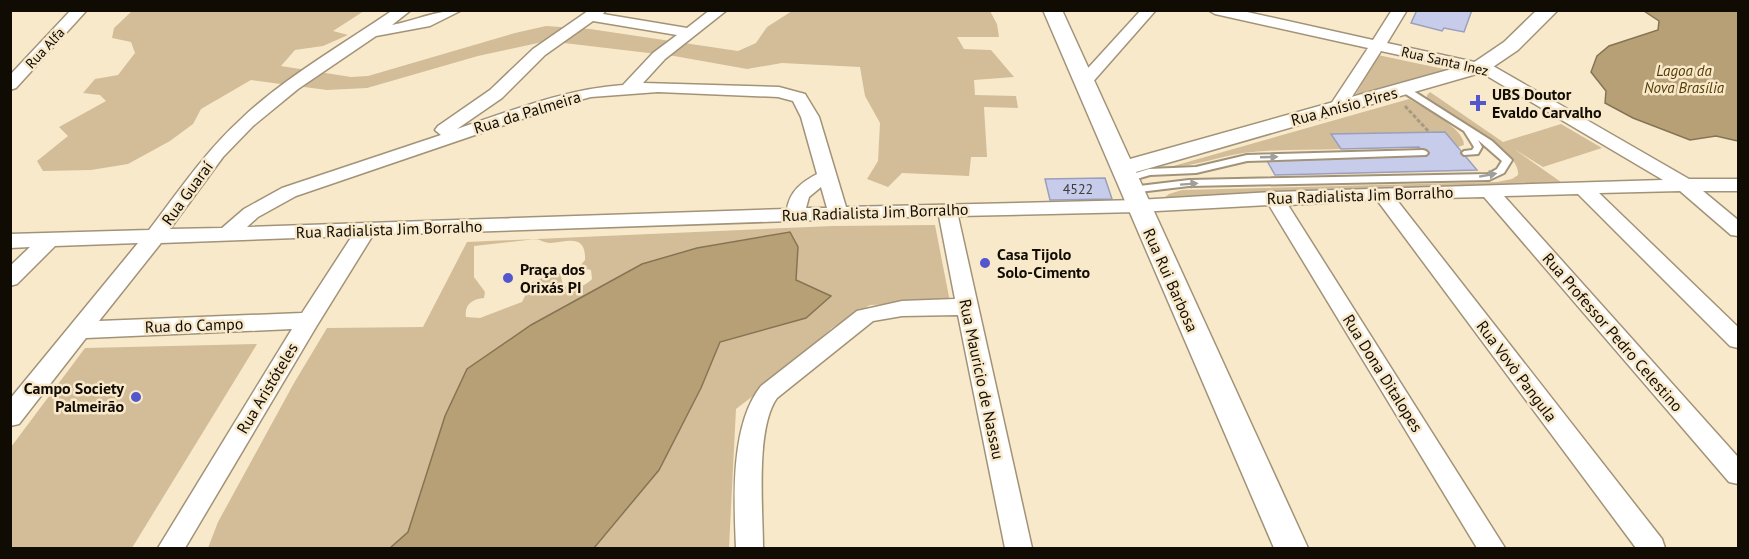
<svg xmlns="http://www.w3.org/2000/svg" width="1749" height="559" font-family="'PT Sans',sans-serif">
  <style>
    .green { fill: #d2bd98; fill-rule: evenodd }
    .water { fill: #b7a076; stroke: #857454; stroke-width: 1.5 }
    .building { fill: #c7ccea; stroke: #9a9fbc; stroke-width: 1.5 }
    .lines { fill: none; stroke-linecap: round; stroke-linejoin: round }
    .service-casing { stroke: #a29378; stroke-width: 4 }
    .minor-casing { stroke: #a29378; stroke-width: 3 }
    .tertiary-casing { stroke: #a29378; stroke-width: 3 }
    .path { stroke: #a69a83; stroke-width: 3; stroke-dasharray: 4 2; stroke-linecap: butt }
    .service { fill: #fff; fill-rule: evenodd }
    .minor { fill: #fff; fill-rule: evenodd }
    .tertiary { fill: #fff; fill-rule: evenodd }
    .oneway { fill: #a09e9a }
    .poi-dot { fill: #5356cd; stroke: #f9e9cb; stroke-width: 2 }
    .labels { text-anchor: middle; dominant-baseline: central; stroke-width: 5; stroke-linejoin: round; paint-order: stroke }
    .far-street-label { font-size: 14px; fill: #110c03; stroke: #f9e9cb }
    .number-label { font-size: 14px; fill: #3e3c3d }
    .far-water-label { font-size: 15px; font-style: italic; fill: #553d06; stroke: #f9e9cb }
    .poi-label { font-size: 16px; font-weight: bold; fill: #110c03; stroke: #f9e9cb; text-anchor: start }
    .street-label { font-size: 16px; fill: #110c03; stroke: #f9e9cb }
  </style>
  <rect width="100%" height="100%" fill="#f9e9cb"/>
  <g class="green">
    <path d="M132,11H364L333,31L348,35L323,46L295,50L281,66L351,77L368,76L515,33L546,26L590,29L738,51L756,43L767,27L792,11H990L997,24L999,37H957L964,49L991,50L1014,77L974,80L975,95L1016,96L1018,108L984,107L987,157H971L969,176L902,173L888,187L867,179L878,161L880,123L865,96L860,67L782,63L747,69L674,56L547,41L478,56L367,88L327,90L251,80L201,109L193,124L170,141L128,164L91,170L43,171L37,161L68,136L59,127L106,101L100,95L83,93L95,79L118,75L135,53L131,42L112,38L114,28Z"/>
    <path d="M1378,55L1453,71L1359,97L1355,96Z"/>
    <path d="M1430,92L1503,142L1561,124L1602,148L1543,167L1514,149L1568,187L1156,204L1169,194L1182,190L1497,182L1512,179L1518,175C1522,151 1453,117 1434,105L1427,99V95Z"/>
    <path d="M1409,99C1423,108 1464,127 1464,145L1458,147L1445,132L1332,134L1341,149C1308,150 1275,149 1243,153C1218,157 1195,166 1170,167Z"/>
    <path d="M935,225L950,302L870,305L832,328L775,379L736,409L729,548H594L659,470L701,389L720,342L806,318L831,296L796,280L798,247L789,232L697,248L642,264L531,325L445,416L408,532L390,548H208L218,522L294,383L327,328L423,327L467,242L833,226ZM536,239C541,240 545,243 550,243C567,242 586,233 585,260L579,267L591,270L592,279C584,287 574,290 563,285L560,273C545,273 540,282 525,284L527,292L522,302L480,318L466,317C464,304 473,299 484,298L485,292L474,277V246Z"/>
    <path d="M257,344L132,548H11V447L85,348Z"/>
  </g>
  <g class="water">
    <path d="M1644,11H1738V141L1716,136L1690,140L1633,118L1605,103L1606,91L1591,72L1597,56L1609,46L1658,30L1659,21Z"/>
    <path d="M790,232L798,247L796,280L831,296L806,318L720,342L701,388L659,470L594,548H390L408,532L445,416L467,369L531,325L642,264L697,248Z"/>
  </g>
  <g class="building">
    <path d="M1417,10H1472L1464,32L1444,28L1442,31L1411,23Z"/>
    <path d="M1445,132L1477,170L1275,175L1266,159L1425,155L1419,147L1341,149L1331,134Z"/>
    <path d="M1105,178L1112,199L1050,200L1045,179Z"/>
  </g>
  <g class="lines">
    <g class="service-casing">
      <g id="service">
        <path d="M1401,87H1407L1492,141L1512,160L1504,173L1489,180L1189,186L1131,193L1126,190L1131,187L1189,180L1488,174L1497,169L1502,161L1478,140L1482,147L1478,154L1464,155L1462,153L1464,151L1472,150L1474,147L1464,131L1401,91Z"/>
        <path d="M1423,150L1426,151L1428,153L1426,155L1247,161L1196,173L1150,175L1126,182L1121,179L1123,177L1149,169L1196,167L1247,155Z"/>
      </g>
    </g>
    <g class="minor-casing">
      <g id="minor">
        <path d="M71,10H87L16,88L10,90V75Z"/>
        <path d="M393,10H411L392,25C417,20 437,10 462,10L430,26L376,36L298,89L253,126L223,157L170,229L222,228L244,209L282,188L441,135L435,130L438,126L490,90L533,49L585,13L589,10H606L603,14L687,28L710,10H727L665,59L643,83L779,87L805,94L819,117L846,207L1138,200L1274,192L1663,180L1482,73L1381,51L1343,111H1331L1329,107L1368,48L1215,14L1208,10H1238L1373,40L1392,10H1407L1387,43L1493,66L1689,179H1738V191H1703L1738,220V236L1731,235L1680,191L1599,193L1738,327V348L1730,346L1578,194L1504,196L1738,457V484L1729,482L1484,197L1396,199L1662,539L1665,548H1636L1377,200L1288,205L1505,548H1477L1269,205L1138,212L958,216L1032,548H1005L958,315L902,316L873,321L777,398C755,429 763,510 763,548H736C734,500 730,425 761,386L857,311L902,301L955,299L939,216L373,235L316,327L185,548H158L292,329L86,338L19,424L10,426V399L138,243L55,246L17,284L10,286V266L30,247L10,248V234L149,230C178,192 205,152 240,120C285,77 342,45 393,10ZM593,21L677,35L653,53L623,85C565,89 511,111 457,129L502,98L545,55ZM658,92L778,97L793,101L801,117L817,174C802,182 790,191 787,209L247,227L258,217L296,196L572,102L591,97ZM821,187L827,208H806L809,197ZM352,236L302,313L99,321L161,243Z"/>
        <path d="M1141,10H1156L1091,84H1079L1077,81L1079,78Z"/>
      </g>
    </g>
    <g class="tertiary-casing">
      <path id="tertiary" d="M1043,10H1062L1130,159L1473,63L1504,42L1537,10H1558L1518,50L1487,71L1136,172L1308,548H1274Z"/>
    </g>
    <path class="path" d="M1405,106L1429,132"/>
    <use href="#service" class="service"/>
    <use href="#minor" class="minor"/>
    <use href="#tertiary" class="tertiary"/>
  </g>
  <defs><path id="oneway-solid" d="M-6-.8H1V-3.2L6.5 0L1 3.2V.8H-6Z" transform="scale(1.5)"/></defs>
  <g class="oneway">
    <use href="#oneway-solid" transform="translate(1269 157) rotate(-2)"/>
    <use href="#oneway-solid" transform="translate(1488 175) rotate(-10)"/>
    <use href="#oneway-solid" transform="translate(1189 184) rotate(-4)"/>
  </g>
  <g class="poi-dot">
    <path d="M1475 94h6v6h6v6h-6v6h-6v-6h-6v-6h6z"/>
    <circle cx="985" cy="263" r="6"/>
    <circle cx="508" cy="278" r="6"/>
    <circle cx="136" cy="397" r="6"/>
  </g>
  <g class="labels">
    <g class="far-street-label">
      <text transform="translate(45 48) rotate(-47)">Rua Alfa</text>
      <text transform="translate(1445 61) rotate(13)">Rua Santa Inez</text>
    </g>
    <g class="number-label">
      <text x="1078" y="189">4522</text>
    </g>
    <g class="far-water-label">
      <text x="1684" y="70">Lagoa da<tspan x="1684" dy="17">Nova Brasília</tspan></text>
    </g>
    <g class="poi-label">
      <text x="1492" y="94">UBS Doutor<tspan x="1492" dy="18">Evaldo Carvalho</tspan></text>
      <text x="997" y="254">Casa Tijolo<tspan x="997" dy="18">Solo-Cimento</tspan></text>
      <text x="520" y="269">Praça dos<tspan x="520" dy="18">Orixás PI</tspan></text>
      <text x="124" y="388" text-anchor="end">Campo Society<tspan x="124" dy="18">Palmeirão</tspan></text>
    </g>
    <g class="street-label">
      <text transform="translate(1344 106) rotate(-15)">Rua Anísio Pires</text>
      <text transform="translate(527 112) rotate(-17)">Rua da Palmeira</text>
      <text transform="translate(187 193) rotate(-54)">Rua Guaraí</text>
      <text transform="translate(1360 195) rotate(-2)">Rua Radialista Jim Borralho</text>
      <text transform="translate(875 212) rotate(-2)">Rua Radialista Jim Borralho</text>
      <text transform="translate(389 229) rotate(-2)">Rua Radialista Jim Borralho</text>
      <text transform="translate(1171 280) rotate(66)">Rua Rui Barbosa</text>
      <text transform="translate(194 325) rotate(-2)">Rua do Campo</text>
      <text transform="translate(1613 332) rotate(49)">Rua Professor Pedro Celestino</text>
      <text transform="translate(1517 371) rotate(53)">Rua Vovò Pangula</text>
      <text transform="translate(1383 373) rotate(58)">Rua Dona Ditalopes</text>
      <text transform="translate(982 379) rotate(78)">Rua Mauricio de Nassau</text>
      <text transform="translate(267 388) rotate(-59)">Rua Aristóteles</text>
    </g>
  </g>
  <rect width="1749" height="559" fill="none" stroke="#110c03" stroke-width="24"/>
</svg>
